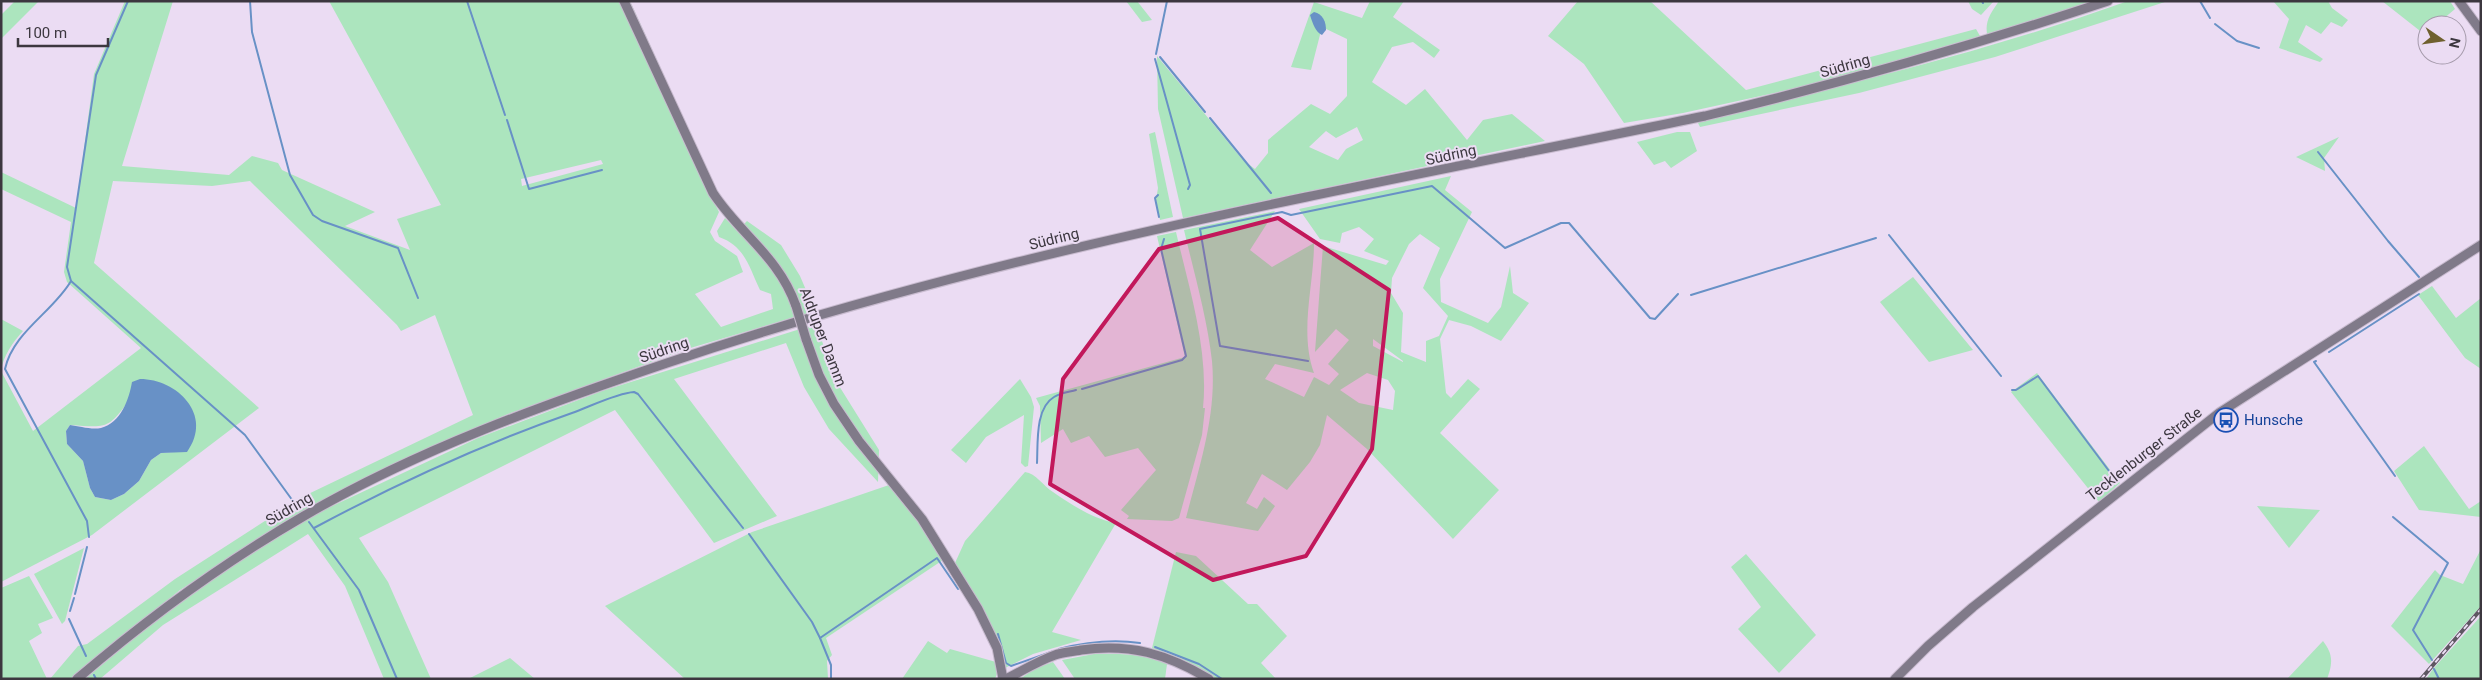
<svg xmlns="http://www.w3.org/2000/svg" width="2482" height="680" font-family="Roboto,sans-serif">
  <style>
    .green { fill: #ace5be; fill-rule: evenodd }
    .water { fill: #6891c6 }
    .lines { fill: none; stroke-linecap: round; stroke-linejoin: round }
    .stream { stroke: #6891c6; stroke-width: 2 }
    .secondary-casing { stroke: #c8bbcf; stroke-width: 11 }
    .secondary { stroke: #807a89; stroke-width: 9 }
    .rail-casing { stroke: #5e5762; stroke-width: 4 }
    .rail { stroke: #ebdcf3; stroke-width: 2; stroke-dasharray: 5.5; stroke-linecap: butt }
    .secondary-bridge-casing { stroke: #c8bbcf; stroke-width: 11; stroke-linecap: butt }
    .secondary-bridge { stroke: #807a89; stroke-width: 9 }
    .marked { fill: #c2185b; fill-opacity: 0.2; stroke: #c2185b; stroke-width: 4; stroke-linejoin: round }
    .labels { text-anchor: middle; dominant-baseline: central; stroke-width: 4; stroke-linejoin: round; paint-order: stroke }
    .street-label { font-size: 15px; fill: #3c373f; stroke: #ebdcf3 }
    .transit-label { font-size: 15px; fill: #164399; stroke: #ebdcf3; text-anchor: start }
  </style>
  <rect width="100%" height="100%" fill="#ebdcf3"/>
  <g class="green">
    <path d="M15,1H39L1,39V15Z"/>
    <path d="M125,1H173L122,166L229,175L252,156L278,163L282,170L375,212L345,226L410,250L397,219L441,205L329,1H630L696,146L687,149L719,212L710,232L715,241L737,256L743,272L695,294L721,327L773,309L771,294L760,290C749,267 745,246 719,237L717,231L725,218L737,231L747,221L781,245L800,276L815,311L687,349L508,414L413,455L317,503L180,590L70,679H50L78,646L87,644L175,579L302,497L473,415L435,315L401,331L397,325L250,181L212,186L113,181L94,263L259,408L92,535L1,582V319L23,331C13,342 3,356 1,371L33,431L141,348L67,282L64,272L71,222L1,189V172L76,208L94,74ZM601,160L603,164L522,186L521,179ZM129,400L195,432L187,451L161,453L151,460L139,481L124,494L111,500L95,497L90,488L83,461L67,444L66,431L70,425C104,427 108,431 129,400Z"/>
    <path d="M1126,1H1137L1152,20L1142,22Z"/>
    <path d="M1370,1H1404L1393,17L1440,50L1434,58L1413,42L1392,47L1372,82L1406,105L1425,89L1467,140L1483,120L1512,114L1545,141L1183,218L1158,109L1157,56L1242,159L1255,169L1268,153V140L1311,104L1330,114L1347,96V39L1322,27L1311,70L1291,67L1314,2L1362,18ZM1357,127L1363,140L1346,149L1338,160L1309,147L1326,131L1336,138Z"/>
    <path d="M1578,1H1650L1746,90L1976,29L1980,36L1824,82L1683,113L1624,123L1584,64L1548,36Z"/>
    <path d="M1968,1H1994L1981,15L1972,9Z"/>
    <path d="M1999,1H2095L1987,34C1985,20 1991,13 1999,1Z"/>
    <path d="M2128,1H2168L1995,57L1859,93L1700,127L1696,119C1842,87 1988,51 2128,1Z"/>
    <path d="M2273,1H2328L2332,8L2348,20L2342,27L2331,22L2321,34L2306,25L2298,42L2323,59L2320,62L2279,48L2289,19Z"/>
    <path d="M2382,1H2450L2455,9L2436,25H2427V32L2424,34Z"/>
    <path d="M1155,132L1173,217L1160,220L1156,200L1158,188L1149,134Z"/>
    <path d="M1677,132H1690L1697,151L1671,168L1665,161L1654,165L1637,142Z"/>
    <path d="M2339,137L2324,158L2325,171L2296,157Z"/>
    <path d="M1451,176L1445,190L1472,212L1440,279L1441,302L1488,323L1501,307L1510,266L1513,293L1529,303L1501,341L1471,326L1449,320L1440,339L1446,393L1451,398L1468,379L1480,389L1440,433L1499,490L1453,539L1367,449L1327,415L1320,445L1310,462L1287,490L1262,474L1246,503L1257,509L1264,497L1275,506L1258,531L1186,518C1199,467 1217,415 1212,361C1207,317 1194,273 1184,230L1275,211L1250,250L1272,267L1314,243C1314,286 1299,331 1314,373L1275,364L1265,379L1304,397L1314,377L1329,385L1339,374L1328,364L1349,340L1336,329L1315,352L1323,246L1386,265L1389,261L1364,251L1374,239L1359,227L1342,233L1340,243L1320,239L1299,209ZM1420,234L1440,248L1423,288L1448,316L1439,336L1426,341V362L1401,352L1403,313L1391,293L1392,278L1409,244ZM1373,339L1403,361V362L1373,346ZM1367,373L1388,380L1395,391L1393,410L1359,403L1340,390Z"/>
    <path d="M1176,232C1189,288 1209,350 1203,408H1205L1202,435L1179,518L1172,521L1127,519L1129,516L1121,510L1156,470L1138,448L1105,457L1089,436L1071,443L1063,429L1041,443L1040,406L1036,398L1185,357L1157,236Z"/>
    <path d="M1913,277L1973,350L1929,362L1880,302Z"/>
    <path d="M2432,286L2456,318L2481,298V369L2465,358L2418,295Z"/>
    <path d="M816,324L836,381L879,450L878,482L829,429L804,387L786,343L674,379L777,516L714,543L615,410L359,538L388,582L431,679H384L345,586L308,534L163,625L100,679H85L159,617L217,575L313,515L478,438L602,391Z"/>
    <path d="M2037,373L2120,483L2099,502L2011,392Z"/>
    <path d="M1020,379L1031,397L1034,407L1028,466L1025,467L1021,463L1024,415L986,437L966,463L951,450Z"/>
    <path d="M2424,446L2469,509L2481,501V517L2419,510L2394,471Z"/>
    <path d="M1025,472C1036,473 1043,486 1053,492C1072,505 1093,519 1116,523L1052,632L1081,640L1033,654L1005,668L993,629L955,563L965,541Z"/>
    <path d="M889,485L919,521L943,560L826,638L832,655L827,661L828,679H685L605,606L752,532Z"/>
    <path d="M2257,506L2320,510L2289,548Z"/>
    <path d="M84,548L65,621L62,624L34,574Z"/>
    <path d="M2481,549V606L2429,664L2391,626L2435,570L2440,575L2463,584Z"/>
    <path d="M1176,552L1196,556L1248,604H1257L1287,636L1261,663L1276,679H1216L1184,661L1152,648Z"/>
    <path d="M1746,554L1816,635L1779,673L1738,629L1761,607L1731,567Z"/>
    <path d="M29,576L53,618L38,624L42,633L29,641L47,679H1V588Z"/>
    <path d="M2481,616V679H2426L2433,669Z"/>
    <path d="M928,641L947,653L950,649L996,662L998,671L995,679H902Z"/>
    <path d="M2323,641C2333,654 2333,663 2327,679H2287Z"/>
    <path d="M1094,654C1119,653 1144,654 1167,664L1165,679H1075L1062,660Z"/>
    <path d="M510,658L535,679H468Z"/>
    <path d="M1053,662L1065,679H1020L1034,669Z"/>
  </g>
  <g class="water">
    <path d="M1314,12C1323,14 1326,22 1326,30L1322,35C1316,33 1312,22 1310,15Z"/>
    <path d="M140,379C177,379 214,415 187,452L161,453L151,460L139,481L124,494L111,500L95,497L90,488L83,461L67,444L66,431L70,425C79,426 91,430 101,428C121,423 129,399 132,382Z"/>
  </g>
  <g class="lines">
    <g class="stream">
      <path d="M128,1L96,75L67,267L71,281L245,435L298,508"/>
      <path d="M250,1L252,32L290,175L313,215L322,221L398,248L418,298"/>
      <path d="M467,1L505,115"/>
      <path d="M1982,1L1983,3"/>
      <path d="M2200,1L2210,18"/>
      <path d="M2215,24L2237,41L2259,48"/>
      <path d="M1156,54L1167,1"/>
      <path d="M1160,57L1205,112"/>
      <path d="M1155,59L1190,185L1188,189"/>
      <path d="M1210,118L1271,193"/>
      <path d="M507,120L529,189L602,170"/>
      <path d="M2318,152L2388,241L2419,277"/>
      <path d="M1158,195L1155,198L1159,217"/>
      <path d="M1889,235L2001,376"/>
      <path d="M71,281C53,312 13,332 5,369L87,521L89,537"/>
      <path d="M1691,295L1876,238"/>
      <path d="M2329,352L2419,294"/>
      <path d="M1308,361L1220,346L1200,229L1282,212L1291,215L1432,186L1505,248L1561,223H1569L1650,318L1655,319L1678,294"/>
      <path d="M2316,361L2314,362L2395,476"/>
      <path d="M1082,389L1182,360L1186,356L1161,249L1164,239"/>
      <path d="M2012,390H2016L2038,376L2115,479"/>
      <path d="M1037,463C1038,443 1035,408 1054,397C1060,393 1069,392 1076,390"/>
      <path d="M2393,517L2448,563L2413,630L2432,660"/>
      <path d="M309,522L359,590L397,679"/>
      <path d="M314,528C398,483 483,444 572,413C589,407 617,393 634,392L638,394L743,528"/>
      <path d="M749,534L812,622L820,638L937,558L958,589"/>
      <path d="M75,594L87,547"/>
      <path d="M70,611L74,598"/>
      <path d="M69,619L86,656"/>
      <path d="M998,634L1006,663L1011,666L1054,651"/>
      <path d="M820,638L831,665V679"/>
      <path d="M1155,647L1199,664L1222,679"/>
      <path d="M1059,649C1086,642 1112,639 1140,643"/>
      <path d="M2434,669L2439,679"/>
      <path d="M94,675L96,679"/>
    </g>
    <g class="secondary-casing">
      <g id="secondary">
        <path d="M624,1L713,193C740,234 779,257 796,306"/>
        <path d="M2459,1L2481,31"/>
        <path d="M806,339L819,375L834,404L859,441L922,519L978,609L997,648L1003,679"/>
        <path d="M77,679C148,618 223,563 304,516C417,450 543,405 667,363C1004,249 1357,188 1705,116C1841,83 1975,45 2108,1"/>
        <path d="M1006,679C1022,671 1038,661 1055,655C1062,652 1072,652 1081,650C1130,643 1167,654 1209,679"/>
        <path d="M1895,679L1928,646L1973,607L2219,413L2481,245"/>
      </g>
    </g>
    <use href="#secondary" class="secondary"/>
    <g class="rail-casing">
      <path id="rail" d="M2421,679L2481,609"/>
    </g>
    <use href="#rail" class="rail"/>
    <g class="secondary-bridge-casing">
      <path id="secondary-bridge" d="M796,306L806,339"/>
    </g>
    <use href="#secondary-bridge" class="secondary-bridge"/>
  </g>
  <path class="marked" d="M1278,218L1389,290L1372,449L1306,556L1213,580L1050,484L1063,379L1159,249Z"/>
  <defs>
    <g id="bus-ring" transform="scale(1.25)"><circle r="9.5" fill="#ebdcf3" stroke="#1a4fb4" stroke-width="1.5"/><path d="M-5-6H5V4H4V6H2V4H-2V6H-4V4H-5ZM-3.5-4V0h7V-4ZM-3.5 1.2v1.5H-2V1.2ZM2 1.2v1.5H3.5V1.2Z" fill="#1a4fb4"/></g>
  </defs>
  <g fill-rule="evenodd">
    <use href="#bus-ring" x="2226" y="420"/>
  </g>
  <g class="labels">
    <g class="street-label">
      <text transform="translate(1845 66) rotate(-16)">Südring</text>
      <text transform="translate(1451 155) rotate(-12)">Südring</text>
      <text transform="translate(1054 239) rotate(-14)">Südring</text>
      <text transform="translate(823 337) rotate(69)">Aldruper Damm</text>
      <text transform="translate(664 350) rotate(-19)">Südring</text>
      <text transform="translate(2144 454) rotate(-38)">Tecklenburger Straße</text>
      <text transform="translate(289 509) rotate(-30)">Südring</text>
    </g>
    <g class="transit-label">
      <text x="2244" y="420">Hunsche</text>
    </g>
  </g>
  <rect width="2482" height="680" fill="none" stroke="#3c373f" stroke-width="5"/>
  <g transform="translate(2442 40) rotate(103)"><circle r="24" fill="#ebdcf3" stroke="#a59aab"/>
  <path d="M0-4L9 19L0 12L-9 19Z" fill="#6f602e"/>
  <text y="-8" font-size="14" font-weight="bold" text-anchor="middle" fill="#3c373f">N</text>
  </g>
  <path d="M18 38v8h90v-8" fill="none" stroke="#3c373f" stroke-width="2.5"/>
  <text x="25" y="38" font-size="15" fill="#3c373f" stroke="#ebdcf3" stroke-width="4" paint-order="stroke">100 m</text>
</svg>
